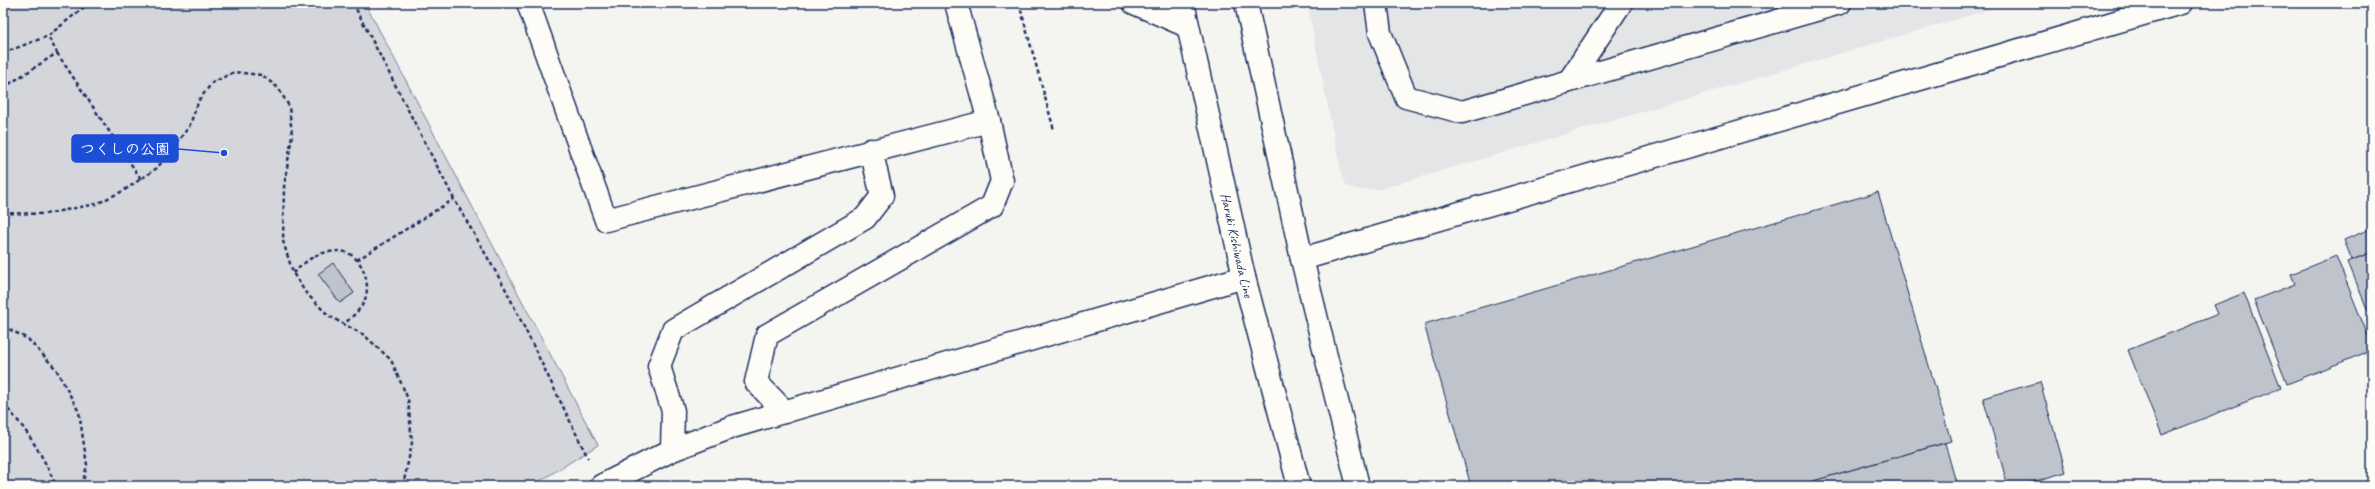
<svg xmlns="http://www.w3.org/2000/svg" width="2375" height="489" font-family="Caveat,'Klee One',sans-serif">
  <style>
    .built { fill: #e4e5e6 }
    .green { fill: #d4d6db; stroke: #78829c }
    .building { fill: #bfc3cc; stroke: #1b2f5e }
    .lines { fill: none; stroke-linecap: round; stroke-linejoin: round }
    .lane-casing { stroke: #1b2f5e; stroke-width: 25 }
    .secondary-casing { stroke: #1b2f5e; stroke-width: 25 }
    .path { stroke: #1b2f5e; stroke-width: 2.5; stroke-dasharray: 4 3; stroke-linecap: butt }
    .lane { stroke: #fdfcf7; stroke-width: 22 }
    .secondary { stroke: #fdfcf7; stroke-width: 22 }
    .labels { text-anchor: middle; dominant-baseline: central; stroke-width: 4; stroke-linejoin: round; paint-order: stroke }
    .street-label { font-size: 14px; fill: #1b2f5e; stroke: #fdfcf7 }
    .leader { fill: none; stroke: #1d4ed8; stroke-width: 1.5 }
    .callout-dot { fill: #1d4ed8; stroke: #fdfcf7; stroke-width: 1.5 }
    .callout { fill: #1d4ed8; stroke: #1d4ed8; stroke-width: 1.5 }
    .callout-label { font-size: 15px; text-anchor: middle; font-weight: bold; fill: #fff }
  </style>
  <rect width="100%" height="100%" fill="#f4f4f1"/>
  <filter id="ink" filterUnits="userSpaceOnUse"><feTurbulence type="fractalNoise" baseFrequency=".025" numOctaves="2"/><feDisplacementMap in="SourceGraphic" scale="8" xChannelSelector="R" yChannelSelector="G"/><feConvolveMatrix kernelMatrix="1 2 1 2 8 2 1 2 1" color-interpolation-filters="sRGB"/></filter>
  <g filter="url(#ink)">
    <path class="built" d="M1307,3H2012L1380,189L1361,190L1346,186L1340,167Z"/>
    <path class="green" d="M3,3H365L598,445L532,486H3Z"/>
    <g class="building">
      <path d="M1878,192L1951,441L1796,486H1471L1424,324Z"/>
      <path d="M2372,228V252L2352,260L2344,240Z"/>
      <path d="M2372,252V321L2348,262Z"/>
      <path d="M2336,256L2372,346V350L2287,384L2254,300L2295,284L2291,274Z"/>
      <path d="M333,263L354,293L340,303L318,274Z"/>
      <path d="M2244,293L2281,388L2162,435L2128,350L2218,314L2214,305Z"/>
      <path d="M2040,382L2066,472L2019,486H2008L1983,398Z"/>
      <path d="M1945,443L1957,486H1796Z"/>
    </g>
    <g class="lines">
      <g class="lane-casing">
        <g id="lane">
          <path d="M528,3L606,220L989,121L956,3"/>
          <path d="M1134,3L1187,26"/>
          <path d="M1376,3L1380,33L1406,97L1462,112L1840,3"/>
          <path d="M1569,81L1621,3"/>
          <path d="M785,412L756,382L767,335L992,206L1002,181L989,121"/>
          <path d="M672,450L673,411L659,366L673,330L865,218L882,196L871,150"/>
        </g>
      </g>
      <g class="secondary-casing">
        <g id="secondary">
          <path id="s1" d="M1183,3L1244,277L1299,486"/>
          <path d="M1246,3L1302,259L1358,486"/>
          <path d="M1302,259L2181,3"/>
          <path d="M601,486L672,450L732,427L1244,277"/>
        </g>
      </g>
      <g class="path">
        <path d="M353,3L454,199L505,288L588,458"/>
        <path d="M1019,3L1054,130"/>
        <path d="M3,53L48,36L89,3"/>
        <path d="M57,53L141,179"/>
        <path d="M3,88L57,53L48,36"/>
        <path d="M3,213L45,214L96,204L123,191L157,168L189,127L199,100L212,83L234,72L262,75L278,88L289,106L292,135L284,187L283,241L293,273L306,293L329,316L364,335L391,360L408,399L412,443L403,486"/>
        <path d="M357,260L454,199"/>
        <path d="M293,273C299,268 307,260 315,256C323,252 340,249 348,253C366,262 373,291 361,307C356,314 349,319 343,325"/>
        <path d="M3,326L28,339L56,369L79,412L87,465L82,486"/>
        <path d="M3,404C25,426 44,457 56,486"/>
      </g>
      <use href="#lane" class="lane"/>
      <use href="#secondary" class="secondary"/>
    </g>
  </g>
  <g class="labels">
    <g class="street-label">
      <text stroke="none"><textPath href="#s1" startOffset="248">Haruki Kishiwada Line</textPath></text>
    </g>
  </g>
  <path class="leader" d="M224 153L178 149"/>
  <circle class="callout-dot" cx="224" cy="153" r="4"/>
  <rect class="callout" x="72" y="135" width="106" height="27" rx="4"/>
  <g class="callout-label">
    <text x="125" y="154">つくしの公園</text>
  </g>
  <rect width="2375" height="489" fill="none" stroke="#fdfcf7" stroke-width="16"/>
  <rect x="8" y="8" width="2359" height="473" fill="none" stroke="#1b2f5e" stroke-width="1.5" filter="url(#ink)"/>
</svg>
